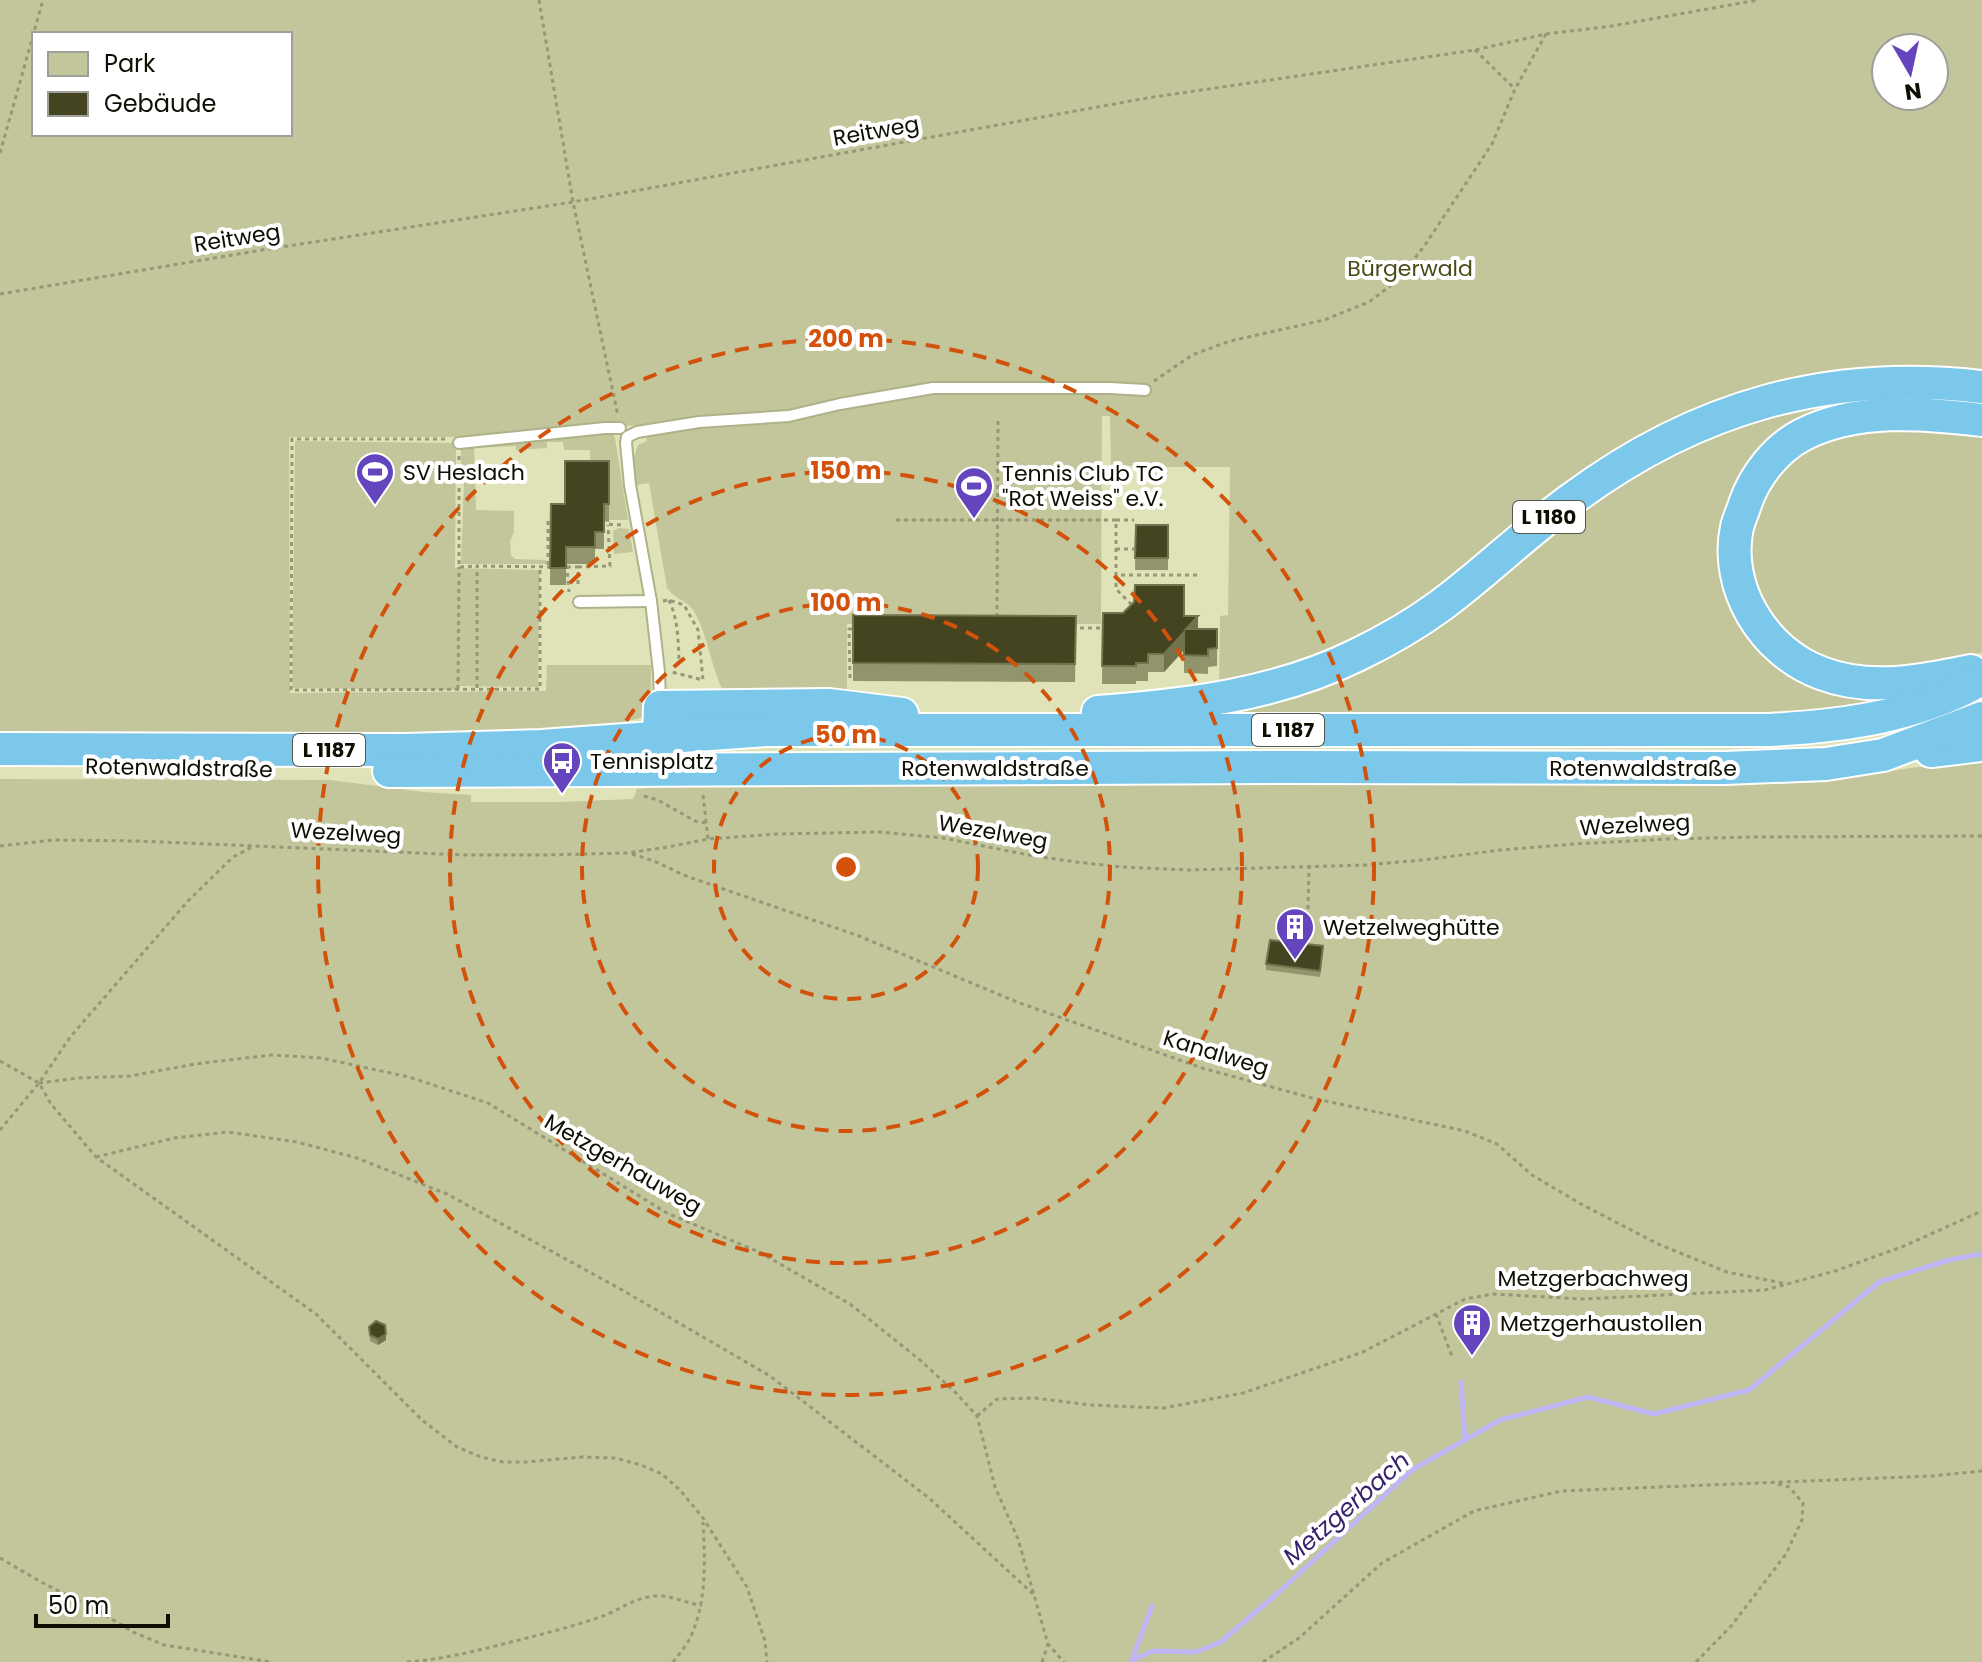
<svg xmlns="http://www.w3.org/2000/svg" width="1982" height="1662" font-family="Poppins,sans-serif">
  <style>
    .green { fill: #c3c59a; fill-rule: evenodd }
    .lines { fill: none; stroke-linecap: round; stroke-linejoin: round }
    .stream { stroke: #bfb6f6; stroke-width: 5 }
    .service-casing { stroke: #afb289; stroke-width: 14 }
    .trunk-casing { stroke: #fff; stroke-width: 36 }
    .path { stroke: #959777; stroke-width: 3; stroke-dasharray: 4 4; stroke-linecap: butt }
    .service { stroke: #fff; stroke-width: 10 }
    .trunk { stroke: #7cc8ea; stroke-width: 32 }
    .wall { fill: #92946c }
    .shaded-wall { fill: #73744e }
    .building { fill: #444520; stroke: #73744e; stroke-width: 2 }
    .ring { fill: none; stroke: #d2520b; stroke-width: 4; stroke-dasharray: 14 10 }
    .labels { text-anchor: middle; dominant-baseline: central; stroke-width: 8; stroke-linejoin: round; paint-order: stroke }
    .shield { fill: #fff; stroke: #56564e; stroke-width: 2 }
    .shield-label { font-size: 20px; font-weight: bold; fill: #0e0e02 }
    .street-label { font-size: 22px; fill: #0e0e02; stroke: #fff }
    .park-label { font-size: 22px; fill: #494b17; stroke: #fff }
    .poi-label { font-size: 22px; fill: #0e0e02; stroke: #fff; text-anchor: start }
    .water-label { font-size: 24px; font-style: italic; fill: #36226b; stroke: #fff }
    .centre { fill: #d2520b; stroke: #fff; stroke-width: 4 }
    .ring-label { font-size: 24px; text-anchor: middle; font-weight: bold; fill: #d2520b; stroke: #fff; stroke-width: 8; stroke-linejoin: round; paint-order: stroke }
  </style>
  <rect width="100%" height="100%" fill="#e0e3b8"/>
  <g class="green">
    <path d="M0,0H1982V372L1929,367L1875,369L1801,378L1775,383L1727,398L1384,625L1316,659L1219,686L1220,616L1228,615L1230,467H1169L1111,465L1110,416H1102L1101,624H847V699L723,691C711,666 708,637 695,613C686,598 676,601 667,588L649,483L636,485L633,460L638,445L647,441L644,424L627,426L622,421L462,437H289L290,693L546,691L547,665H651V706L644,717L605,727L544,735L0,740ZM34,34H290V134H34ZM1886,48H1934V96H1886Z"/>
    <path d="M1857,399L1982,402V406L1771,439L1734,610L1886,698V701L1811,717L1185,716L1244,707L1591,499L1658,462L1726,430L1794,409Z"/>
    <path d="M1914,427L1982,432V652L1959,660L1887,672L1814,659L1767,620L1748,555L1753,510L1794,453L1837,434Z"/>
    <path d="M612,433L615,438L628,520H609V479H591L590,450H564L563,442H547V448L516,450V446L474,448L476,510L514,511V532L510,541L511,555L515,559L546,560V564H461L464,480L461,479V445Z"/>
    <path d="M295,441L456,443L455,568L540,570L538,687L457,686L456,690L292,688Z"/>
    <path d="M619,528L629,529L633,552L614,554L613,531Z"/>
    <path d="M1982,757V1662H0V779L330,780L424,792L471,795V802H558L633,799L637,789L681,785L1793,782L1846,778Z"/>
  </g>
  <g class="lines">
    <g class="stream">
      <path d="M1461,1382L1465,1440"/>
      <path d="M1132,1660L1152,1606"/>
      <path d="M1131,1662L1132,1660L1153,1651L1196,1652L1221,1642L1280,1591L1412,1470L1500,1420L1588,1397L1654,1414L1749,1390L1879,1282L1949,1260L1982,1254"/>
    </g>
    <g class="service-casing">
      <g id="service">
        <path d="M459,443L605,428H620"/>
        <path d="M579,602L651,601"/>
        <path d="M660,701L659,672L651,601L630,485L626,443L627,437L637,432L699,422L789,416L840,404L933,388H1110L1145,390"/>
      </g>
    </g>
    <g class="trunk-casing">
      <g id="trunk">
        <path d="M1971,671C1922,681 1870,692 1821,673C1764,652 1724,588 1737,527C1739,519 1743,511 1745,504C1755,475 1776,449 1802,435C1856,407 1924,413 1982,420"/>
        <path d="M1098,712C1187,705 1276,695 1357,655C1386,641 1414,625 1440,606C1486,572 1526,532 1572,499C1696,407 1828,369 1982,387"/>
        <path d="M659,738L660,707L829,705L902,714"/>
        <path d="M0,749L405,750L541,746L766,730H1769C1842,726 1917,717 1982,679"/>
        <path d="M1931,751L1982,745"/>
        <path d="M389,771L1287,767L1724,768L1826,764L1883,755L1982,718"/>
      </g>
    </g>
    <g class="path">
      <path d="M539,0L573,202L618,416"/>
      <path d="M1475,50L1515,89"/>
      <path d="M0,153L43,0"/>
      <path d="M0,294L262,250L573,202L1147,98L1475,50L1546,34L1612,26L1758,0"/>
      <path d="M1154,381L1192,355L1230,341L1324,320L1369,302L1398,280L1425,245L1492,144L1515,89L1546,34"/>
      <path d="M445,439H292L291,690L540,689V567"/>
      <path d="M459,456V567L477,566"/>
      <path d="M896,520H1116V575H1200"/>
      <path d="M1116,520H1134"/>
      <path d="M548,521V567"/>
      <path d="M601,524L625,525"/>
      <path d="M1116,549H1134"/>
      <path d="M565,567H567L569,592"/>
      <path d="M567,567H578V588"/>
      <path d="M578,567L610,566L608,525"/>
      <path d="M1116,575V589L1131,604V609"/>
      <path d="M669,600C678,619 678,639 679,660"/>
      <path d="M663,601L669,600L684,605L698,630L703,680L672,672"/>
      <path d="M997,617L998,417"/>
      <path d="M1072,628H1105"/>
      <path d="M850,678L849,629H857"/>
      <path d="M477,688V566L554,567"/>
      <path d="M458,689L459,567"/>
      <path d="M703,795L708,839"/>
      <path d="M644,796L658,800L695,821L706,823"/>
      <path d="M0,846L53,840L138,841L465,855H545L627,853L668,847L708,839L777,834L880,832L943,838L1034,856L1076,862L1121,867L1189,870L1366,865L1422,860L1501,850L1574,844L1668,839L1754,837L1982,836"/>
      <path d="M632,854L654,861L686,876L859,936L1017,1002L1202,1068L1312,1098L1465,1131L1497,1144L1532,1175L1581,1204L1658,1244L1727,1272L1787,1284"/>
      <path d="M1308,909L1309,868"/>
      <path d="M0,1061L39,1083L51,1104L96,1157L316,1314L422,1420L457,1447L481,1457L503,1462H527L581,1457L615,1458L641,1465L662,1474L680,1490L703,1518L747,1587L765,1641L767,1662"/>
      <path d="M39,1083L78,1078L130,1076L195,1064L271,1055L321,1058L409,1077L488,1103L667,1213L759,1252L850,1304L920,1360L957,1394L977,1416L995,1487L1018,1539L1048,1644L1064,1662"/>
      <path d="M0,1130L39,1083L71,1036L188,901L233,857L252,847"/>
      <path d="M96,1157L174,1138L228,1132L297,1142L357,1158L447,1194L624,1291L770,1376L929,1498L1033,1594"/>
      <path d="M1436,1314L1453,1359"/>
      <path d="M977,1416L997,1399L1035,1398L1090,1405L1163,1408L1243,1393L1363,1352L1465,1299L1493,1294L1583,1299L1765,1290L1835,1271L1904,1246L1982,1211"/>
      <path d="M0,1558L41,1582L102,1613L133,1632L164,1645L271,1662"/>
      <path d="M407,1662C448,1659 487,1648 527,1638C550,1632 574,1626 597,1618C617,1612 633,1598 654,1596C671,1594 685,1604 702,1605"/>
      <path d="M673,1662C679,1654 687,1645 691,1636C707,1600 705,1561 703,1522"/>
      <path d="M1042,1662L1048,1644"/>
      <path d="M1263,1662L1299,1638L1382,1563L1474,1511L1561,1491L1931,1476L1982,1471"/>
      <path d="M1696,1662L1732,1625L1786,1554L1802,1520L1803,1503L1789,1487L1775,1483"/>
    </g>
    <use href="#service" class="service"/>
    <use href="#trunk" class="trunk"/>
  </g>
  <g class="wall">
    <path d="M609,461V522L604,521V549H595V564H566V585H550L551,504H565Z"/>
    <path d="M1136,525H1168V570H1135Z"/>
    <path d="M1103,613L1184,616L1198,629H1217V666L1208,667V674L1184,673V650L1164,672H1148V681H1136V684H1102Z"/>
    <path d="M853,615L1076,616L1075,682L853,681Z"/>
    <path d="M1323,953L1320,977L1266,970V964Z"/>
    <path d="M369,1327L386,1340L378,1345L370,1341Z"/>
  </g>
  <g class="shaded-wall">
    <path d="M1198,616V634L1186,629Z"/>
    <path d="M1184,632V650L1164,672V654Z"/>
    <path d="M386,1334V1340L378,1345V1339Z"/>
  </g>
  <g class="building">
    <path d="M565,461H609V504H604V532H595V547H566V568H550L551,504H565Z"/>
    <path d="M1136,525H1168V558H1135Z"/>
    <path d="M1135,585H1184V616H1198L1186,629H1217V648L1208,649V656L1184,655V632L1164,654H1148V663H1136V666H1102L1103,613H1123L1134,602Z"/>
    <path d="M853,615L1076,616L1075,664L853,663Z"/>
    <path d="M1270,940L1323,946L1320,971L1266,964Z"/>
    <path d="M376,1321L385,1325L386,1334L378,1339L370,1335L369,1327Z"/>
  </g>
  <g class="ring">
    <circle cx="846" cy="867" r="132"/>
    <circle cx="846" cy="867" r="264"/>
    <circle cx="846" cy="867" r="396"/>
    <circle cx="846" cy="867" r="528"/>
  </g>
  <defs>
    <g id="stadium-pin" transform="scale(2)"><path d="M0 17L-7.5 6A9.5 9.5 0 1 1 7.5 6Z" fill="#6545bd" stroke="#fff"/><path d="M0-5a6.5 5 0 1 0 0 10a6.5 5 0 1 0 0-10ZM-3.5-1.8h7v3.6h-7Z" fill="#fff"/></g>
    <g id="bus-pin" transform="scale(2)"><path d="M0 17L-7.5 6A9.5 9.5 0 1 1 7.5 6Z" fill="#6545bd" stroke="#fff"/><path d="M-5-6H5V4H4V6H2V4H-2V6H-4V4H-5ZM-3.5-4V0h7V-4ZM-3.5 1.2v1.5H-2V1.2ZM2 1.2v1.5H3.5V1.2Z" fill="#fff"/></g>
    <g id="building-pin" transform="scale(2)"><path d="M0 17L-7.5 6A9.5 9.5 0 1 1 7.5 6Z" fill="#6545bd" stroke="#fff"/><path d="M-4-6H4V6H1V3H-1V6H-4ZM-2.5-4.3h1.7v1.8h-1.7ZM.8-4.3h1.7v1.8H.8ZM-2.5-1h1.7V.8h-1.7ZM.8-1h1.7V.8H.8Z" fill="#fff"/></g>
  </defs>
  <g fill-rule="evenodd">
    <use href="#stadium-pin" x="375" y="472"/>
    <use href="#stadium-pin" x="974" y="486"/>
    <use href="#bus-pin" x="562" y="761"/>
    <use href="#building-pin" x="1295" y="927"/>
    <use href="#building-pin" x="1472" y="1323"/>
  </g>
  <g class="labels">
    <g class="shield">
      <rect x="1513" y="501" width="72" height="32" rx="6"/>
      <rect x="1252" y="714" width="72" height="32" rx="6"/>
      <rect x="293" y="734" width="72" height="32" rx="6"/>
    </g>
    <g class="shield-label">
      <text x="1549" y="517">L 1180</text>
      <text x="1288" y="730">L 1187</text>
      <text x="329" y="750">L 1187</text>
    </g>
    <g class="street-label">
      <text transform="translate(876 131) rotate(-10)">Reitweg</text>
      <text transform="translate(237 238) rotate(-9)">Reitweg</text>
      <text transform="translate(179 768) rotate(1)">Rotenwaldstraße</text>
      <text x="995" y="768">Rotenwaldstraße</text>
      <text x="1643" y="768">Rotenwaldstraße</text>
      <text transform="translate(1635 825) rotate(-3)">Wezelweg</text>
      <text transform="translate(993 832) rotate(10)">Wezelweg</text>
      <text transform="translate(346 833) rotate(3)">Wezelweg</text>
      <text transform="translate(1216 1053) rotate(17)">Kanalweg</text>
      <text transform="translate(623 1164) rotate(30)">Metzgerhauweg</text>
      <text x="1593" y="1278">Metzgerbachweg</text>
    </g>
    <g class="park-label">
      <text x="1410" y="268">Bürgerwald</text>
    </g>
    <g class="poi-label">
      <text x="403" y="472">SV Heslach</text>
      <text x="1002" y="473">Tennis Club TC<tspan x="1002" dy="25">"Rot Weiss" e.V.</tspan></text>
      <text x="590" y="761">Tennisplatz</text>
      <text x="1323" y="927">Wetzelweghütte</text>
      <text x="1500" y="1323">Metzgerhaustollen</text>
    </g>
    <g class="water-label">
      <text transform="translate(1346 1508) rotate(-41)">Metzgerbach</text>
    </g>
  </g>
  <circle cx="846" cy="867" r="12" class="centre"/>
  <g class="ring-label">
    <text x="846" y="347">200 m</text>
    <text x="846" y="479">150 m</text>
    <text x="846" y="611">100 m</text>
    <text x="846" y="743">50 m</text>
  </g>
  <rect x="32" y="32" width="260" height="104" fill="#ffffff" stroke="#9f9f9a" stroke-width="2"/>
  <rect x="48" y="52" width="40" height="24" fill="#c3c59a" stroke="#9f9f9a" stroke-width="2"/>
  <text x="104" y="72" font-size="24" fill="#0e0e02">Park</text>
  <rect x="48" y="92" width="40" height="24" fill="#444520" stroke="#9f9f9a" stroke-width="2"/>
  <text x="104" y="112" font-size="24" fill="#0e0e02">Gebäude</text>
  <g transform="translate(1910 72) rotate(171)"><circle r="38" fill="#ffffff" stroke="#9f9f9a" stroke-width="2"/>
  <path d="M0-6L14 30L0 20L-14 30Z" fill="#6545bd"/>
  <text y="-12" font-size="22" font-weight="bold" text-anchor="middle" fill="#0e0e02">N</text>
  </g>
  <path d="M36 1614v12h132v-12" fill="none" stroke="#0e0e02" stroke-width="4"/>
  <text x="48" y="1614" font-size="24" fill="#0e0e02" stroke="#ffffff" stroke-width="6" paint-order="stroke">50 m</text>
</svg>
